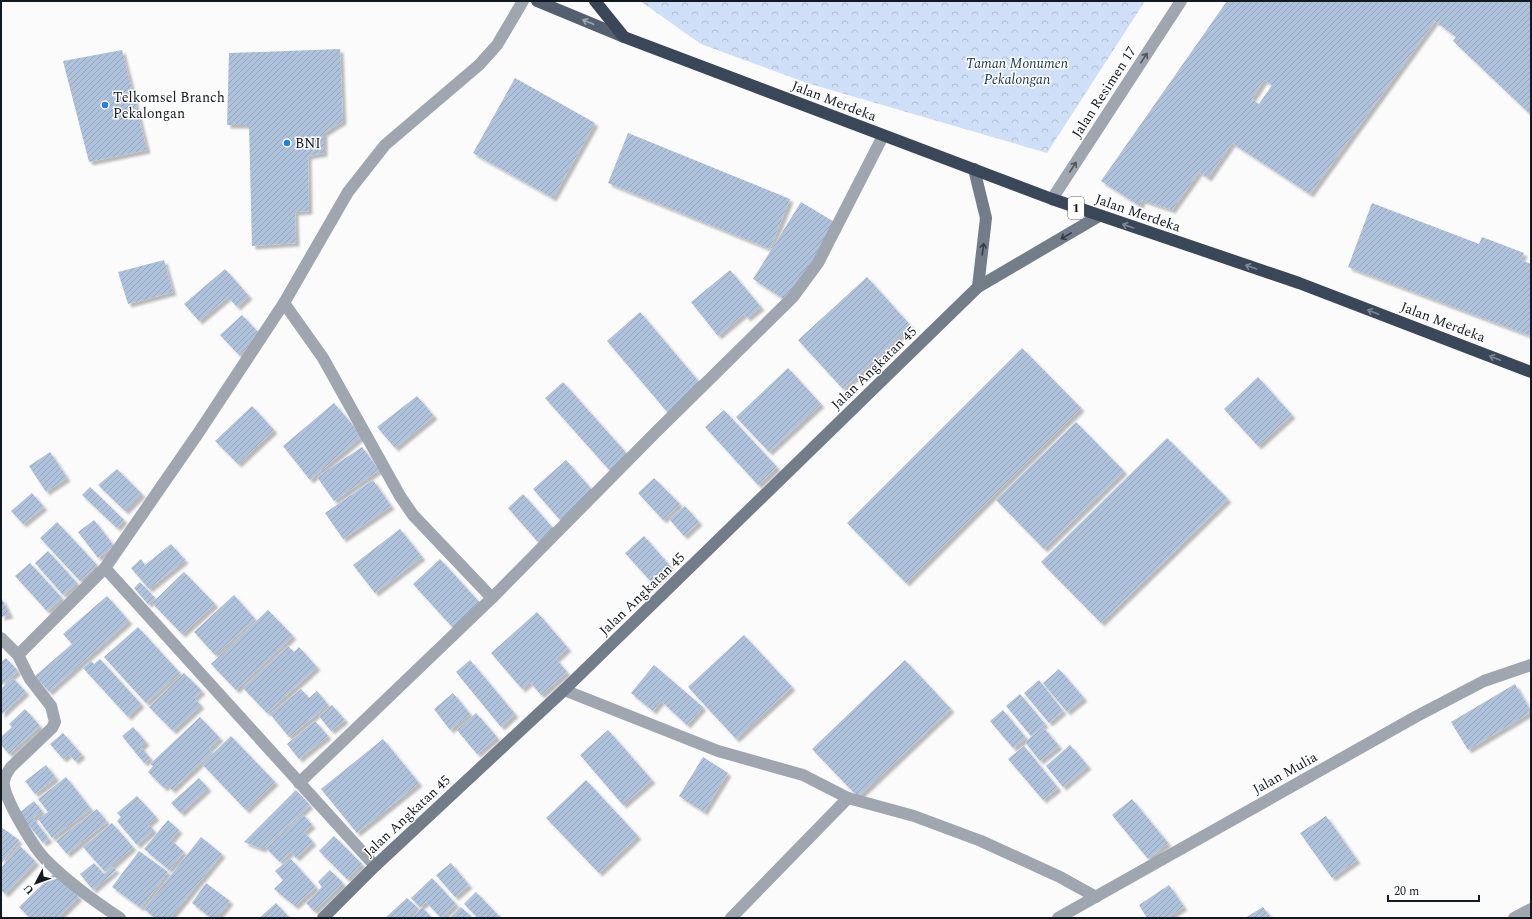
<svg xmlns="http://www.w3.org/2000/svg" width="1532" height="919" font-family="Spectral,serif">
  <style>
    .forest { fill: url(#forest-crowns) }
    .building { fill: url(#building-hatch); fill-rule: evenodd; filter: url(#shadow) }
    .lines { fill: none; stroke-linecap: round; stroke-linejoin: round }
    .street { stroke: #9fa6af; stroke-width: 12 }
    .secondary { stroke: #737d8a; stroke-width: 12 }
    .primary { stroke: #546070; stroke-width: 12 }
    .highway { stroke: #3a4759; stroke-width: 12 }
    .oneway { stroke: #a1a8b0 }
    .oneway2 { stroke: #525861 }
    .oneway3 { stroke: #7f8793 }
    .oneway4 { stroke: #353c46 }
    .poi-dot { fill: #277de7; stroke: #fff; stroke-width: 1.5 }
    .labels { text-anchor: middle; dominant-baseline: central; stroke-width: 3; stroke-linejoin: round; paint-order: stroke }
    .shield { fill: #fff; stroke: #5a5e64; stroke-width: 1 }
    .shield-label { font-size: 13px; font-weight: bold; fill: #131921 }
    .park-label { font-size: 14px; font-style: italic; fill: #183256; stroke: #fff }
    .street-label { font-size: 14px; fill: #131921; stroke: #fff }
    .poi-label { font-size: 14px; fill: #131921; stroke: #fff; text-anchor: start }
  </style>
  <defs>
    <pattern id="forest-crowns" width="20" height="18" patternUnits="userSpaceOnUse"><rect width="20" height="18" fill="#cedff7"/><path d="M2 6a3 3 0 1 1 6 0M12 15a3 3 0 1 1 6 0" fill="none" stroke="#b0bfd3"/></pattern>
    <pattern id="building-hatch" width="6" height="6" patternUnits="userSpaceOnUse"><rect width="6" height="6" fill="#afc2dc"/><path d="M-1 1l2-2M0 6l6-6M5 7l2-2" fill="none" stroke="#96a6bc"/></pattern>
    <filter id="shadow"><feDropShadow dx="3.5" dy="3.5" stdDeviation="1" flood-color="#0004"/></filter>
  </defs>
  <rect width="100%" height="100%" fill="#fbfbfb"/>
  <path class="forest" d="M640,1H1145L1047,153L807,83L701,44Z"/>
  <g class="building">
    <path d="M1227,1H1531V115L1453,41L1456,37L1435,21L1310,194L1232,143L1208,178L1199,172L1172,210L1142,200L1140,206L1101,181ZM1264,80L1272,85L1259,104L1252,99Z"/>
    <path d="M340,49L343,121L324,133V153L308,156L309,211L295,212L296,243L252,246L249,125H227L229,53Z"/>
    <path d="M122,50L147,150L89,162L63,61Z"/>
    <path d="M515,78L595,123L553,198L473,153Z"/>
    <path d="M628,133L790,199L770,249L608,183Z"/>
    <path d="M801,202L836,223L787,301L753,279Z"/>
    <path d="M1372,203L1479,244L1482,237L1524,253L1521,260L1531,264V336L1348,267Z"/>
    <path d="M164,260L173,292L128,304L118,272Z"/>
    <path d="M225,269L249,296L237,307L228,297L199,321L184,304Z"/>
    <path d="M730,270L761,307L747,318L744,314L718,336L691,302Z"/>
    <path d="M867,277L911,326L843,389L798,340Z"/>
    <path d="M640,312L701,384L668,413L607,341Z"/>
    <path d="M242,315L261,335L239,355L220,335Z"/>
    <path d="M1022,348L1081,408L906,583L847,523Z"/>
    <path d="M788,368L821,404L769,452L736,417Z"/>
    <path d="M1258,377L1292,415L1258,446L1224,409Z"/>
    <path d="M563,382L629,456L611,472L545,398Z"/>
    <path d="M417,396L434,416L395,448L377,427Z"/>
    <path d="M334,403L362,436L310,480L283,446Z"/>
    <path d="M252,406L274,430L238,464L215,441Z"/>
    <path d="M724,410L777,467L758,485L705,427Z"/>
    <path d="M1076,422L1124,471L1044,549L996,500Z"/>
    <path d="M1167,438L1228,499L1101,623L1041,562Z"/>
    <path d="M362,447L379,470L334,501L317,477Z"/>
    <path d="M50,452L67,478L46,492L29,466Z"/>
    <path d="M566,460L593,491L560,520L533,489Z"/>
    <path d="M117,469L142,494L125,511L98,485Z"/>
    <path d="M654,478L680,504L663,520L638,493Z"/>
    <path d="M373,480L391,506L343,539L325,513Z"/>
    <path d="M90,487L124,520L117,528L82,495Z"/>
    <path d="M32,493L44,507L23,524L11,511Z"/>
    <path d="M523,494L553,528L538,542L508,508Z"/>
    <path d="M685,506L699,522L684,536L669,519Z"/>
    <path d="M94,520L114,546L98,558L78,532Z"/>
    <path d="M57,522L97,565L80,581L40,538Z"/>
    <path d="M400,529L422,557L375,593L353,565Z"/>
    <path d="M644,536L671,567L653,584L625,553Z"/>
    <path d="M171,544L185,560L149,589L131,568L141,559L145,565Z"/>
    <path d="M48,551L77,583L63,595L35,563Z"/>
    <path d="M440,559L481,604L454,629L413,584Z"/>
    <path d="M30,563L62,598L47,611L15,576Z"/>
    <path d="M184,572L215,604L182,634L152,603Z"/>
    <path d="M140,582L155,598L148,604L134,588Z"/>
    <path d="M234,595L255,619L215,655L194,632Z"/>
    <path d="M107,596L129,621L49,692L35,676L72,644L63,634Z"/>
    <path d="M1,597L10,615L1,617Z"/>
    <path d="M268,610L293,636L236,690L211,664Z"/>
    <path d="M537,612L568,648L556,659L567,672L541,695L530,682L522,689L491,653Z"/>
    <path d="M138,627L180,673L146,703L104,657Z"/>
    <path d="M744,635L792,687L736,739L688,687Z"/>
    <path d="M288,646L294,652L299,647L317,667L267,713L243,688Z"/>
    <path d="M6,658L18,671L1,686V662Z"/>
    <path d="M100,659L141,704L128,717L83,668L91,661L94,664Z"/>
    <path d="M470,660L515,714L501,727L456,672Z"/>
    <path d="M905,660L951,709L858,797L812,749Z"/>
    <path d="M654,665L703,707L687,725L661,701L653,711L631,693Z"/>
    <path d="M1059,669L1084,698L1067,712L1043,683Z"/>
    <path d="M184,673L202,691L194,698L201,705L173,731L149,707Z"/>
    <path d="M13,678L26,692L1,715V689Z"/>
    <path d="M1039,680L1063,711L1049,723L1024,693Z"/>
    <path d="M1515,684L1531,712L1468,750L1451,722Z"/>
    <path d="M301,689L309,698L317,691L328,705L289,737L270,714Z"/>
    <path d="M453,693L470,714L450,730L434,709Z"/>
    <path d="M1020,694L1045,724L1031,736L1006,706Z"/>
    <path d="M332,705L345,720L331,731L319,716Z"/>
    <path d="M25,709L40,726L9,754L1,745V737L12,727L9,724Z"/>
    <path d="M1003,710L1026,738L1013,748L990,721Z"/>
    <path d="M476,713L497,737L477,754L457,730Z"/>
    <path d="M200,717L220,738L209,749L212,752L172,790L167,785L164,788L148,772L153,766L150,764Z"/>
    <path d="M315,721L328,736L299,759L287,744Z"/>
    <path d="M133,727L146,742L141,747L150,758L144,763L122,736Z"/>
    <path d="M1043,727L1059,746L1040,761L1025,742Z"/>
    <path d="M608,730L652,780L623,805L580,755Z"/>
    <path d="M63,733L82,755L75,761L69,754L63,759L50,744Z"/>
    <path d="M231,736L275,782L246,810L202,764Z"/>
    <path d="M383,739L419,783L357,833L321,789Z"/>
    <path d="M1070,745L1088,766L1063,787L1046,766Z"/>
    <path d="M1024,746L1058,788L1043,800L1008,759Z"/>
    <path d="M703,757L728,773L704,812L679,796Z"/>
    <path d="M46,765L56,778L35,794L25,781Z"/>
    <path d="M66,777L91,809L52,838L38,819L48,812L38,799Z"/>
    <path d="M199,778L208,788L181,813L171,803Z"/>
    <path d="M586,780L638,836L599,873L546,818Z"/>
    <path d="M296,790L310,805L262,849L244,842Z"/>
    <path d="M137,796L156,817L148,824L154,830L137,845L117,821L121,817L117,813Z"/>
    <path d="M1132,799L1168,843L1148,859L1112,815Z"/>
    <path d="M34,801L42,811L33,818L49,839L43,843L19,813Z"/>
    <path d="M97,809L107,822L67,854L56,841Z"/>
    <path d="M303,814L312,825L304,832L313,842L296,858L291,852L280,862L266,848Z"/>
    <path d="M1326,816L1357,860L1332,878L1300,833Z"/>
    <path d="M168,820L179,830L171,840L184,852L169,870L144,849Z"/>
    <path d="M112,823L133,847L105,872L83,847Z"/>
    <path d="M1,827L19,840L1,864Z"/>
    <path d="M334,836L362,864L347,879L319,851Z"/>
    <path d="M201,837L222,854L170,918H155L144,909Z"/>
    <path d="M19,845L36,862L5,894L1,890V868Z"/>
    <path d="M139,851L168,872L141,908L112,887Z"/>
    <path d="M290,858L316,887L295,906L274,889L283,880L275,871Z"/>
    <path d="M94,863L104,874L113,867L116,870L93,890L80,874Z"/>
    <path d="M451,863L469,885L455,897L436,875Z"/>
    <path d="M330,870L343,883L314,911L306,903L322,887L318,882Z"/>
    <path d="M55,872L79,897L58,918H30L19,907Z"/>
    <path d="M432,878L456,904L441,918L426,902L420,907L411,898Z"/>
    <path d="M206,883L230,901L217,918H211L192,903Z"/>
    <path d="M1169,885L1184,907L1167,918H1147L1139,905Z"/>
    <path d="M476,892L501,918H478L464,904Z"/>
    <path d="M407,898L418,908L408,918H385Z"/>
    <path d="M276,903L290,918H259Z"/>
    <path d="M422,907L432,918H412Z"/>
    <path d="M461,907L473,918H450Z"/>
    <path d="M1263,907L1271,918H1245Z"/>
  </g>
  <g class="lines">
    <g class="street">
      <path d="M1052,199L1181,1"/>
      <path d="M284,303L323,358L400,496L413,515L492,598"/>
      <path d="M105,568L375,866"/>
      <path d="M1,638L18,655L105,568L199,432L284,303L348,192L385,145L479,65L497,45L523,1"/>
      <path d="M18,655L30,679L51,706L55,722L52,728L11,767C8,771 5,776 4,781C1,795 36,851 47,861C69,883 94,901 120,918"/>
      <path d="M564,690L718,751L803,775L848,798L731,918"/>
      <path d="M299,783L492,598L656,432L793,297L818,263L883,136"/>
      <path d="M848,798L914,816L981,841L1060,877L1096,897"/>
      <path d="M1058,918L1417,716L1484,681L1531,665"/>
      <path d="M1514,918L1531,909"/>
    </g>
    <g class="secondary">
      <path d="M974,169L986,218L978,287"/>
      <path d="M323,918L375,866L564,690L978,287L1099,216"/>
    </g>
    <path class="primary" d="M537,1L624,37"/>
    <path class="highway" d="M595,1L624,37L1052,199L1299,283L1531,372"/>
  </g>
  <defs><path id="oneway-shaft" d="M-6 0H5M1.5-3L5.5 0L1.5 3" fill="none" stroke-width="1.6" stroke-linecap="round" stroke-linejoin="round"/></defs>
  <use class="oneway" href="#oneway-shaft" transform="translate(588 22) rotate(-157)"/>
  <g class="oneway2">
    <use href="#oneway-shaft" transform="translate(1144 58) rotate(-57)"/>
    <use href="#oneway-shaft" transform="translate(1073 167) rotate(-57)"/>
  </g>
  <g class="oneway3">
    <use href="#oneway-shaft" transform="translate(1128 226) rotate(-161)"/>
    <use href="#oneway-shaft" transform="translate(1251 267) rotate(-161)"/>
    <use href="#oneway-shaft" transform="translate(1373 312) rotate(-159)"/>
    <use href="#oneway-shaft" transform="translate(1495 358) rotate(-159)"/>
  </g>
  <g class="oneway4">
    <use href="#oneway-shaft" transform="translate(1066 236) rotate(150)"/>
    <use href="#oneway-shaft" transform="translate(983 249) rotate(-82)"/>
  </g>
  <g class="poi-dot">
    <circle cx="105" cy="105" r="4"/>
    <circle cx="287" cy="143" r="4"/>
  </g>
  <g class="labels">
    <rect class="shield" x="1068" y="197" width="16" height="22" rx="3"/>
    <g class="shield-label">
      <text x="1076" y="208">1</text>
    </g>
    <g class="park-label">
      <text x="1017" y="63">Taman Monumen<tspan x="1017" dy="16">Pekalongan</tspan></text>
    </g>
    <g class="street-label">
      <text transform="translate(1104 92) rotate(-57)">Jalan Resimen 17</text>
      <text transform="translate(834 101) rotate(21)">Jalan Merdeka</text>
      <text transform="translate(1138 213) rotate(19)">Jalan Merdeka</text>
      <text transform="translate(1443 322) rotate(21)">Jalan Merdeka</text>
      <text transform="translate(874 368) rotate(-44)">Jalan Angkatan 45</text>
      <text transform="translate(642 594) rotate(-44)">Jalan Angkatan 45</text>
      <text transform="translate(1285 773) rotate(-29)">Jalan Mulia</text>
      <text transform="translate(407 816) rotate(-43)">Jalan Angkatan 45</text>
    </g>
    <g class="poi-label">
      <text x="113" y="97">Telkomsel Branch<tspan x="113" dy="16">Pekalongan</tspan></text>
      <text x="295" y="143">BNI</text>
    </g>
  </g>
  <rect width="1532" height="919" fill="none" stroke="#131921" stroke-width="4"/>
  <g transform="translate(36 883) rotate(229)" stroke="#ffffff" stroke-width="3" paint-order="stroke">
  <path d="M0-3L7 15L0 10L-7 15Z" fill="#131921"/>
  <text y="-6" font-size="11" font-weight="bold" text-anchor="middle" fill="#131921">U</text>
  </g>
  <path d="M1388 895v6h91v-6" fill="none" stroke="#131921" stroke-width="2"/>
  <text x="1394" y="895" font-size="12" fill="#131921" stroke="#ffffff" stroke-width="3" paint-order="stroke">20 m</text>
</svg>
